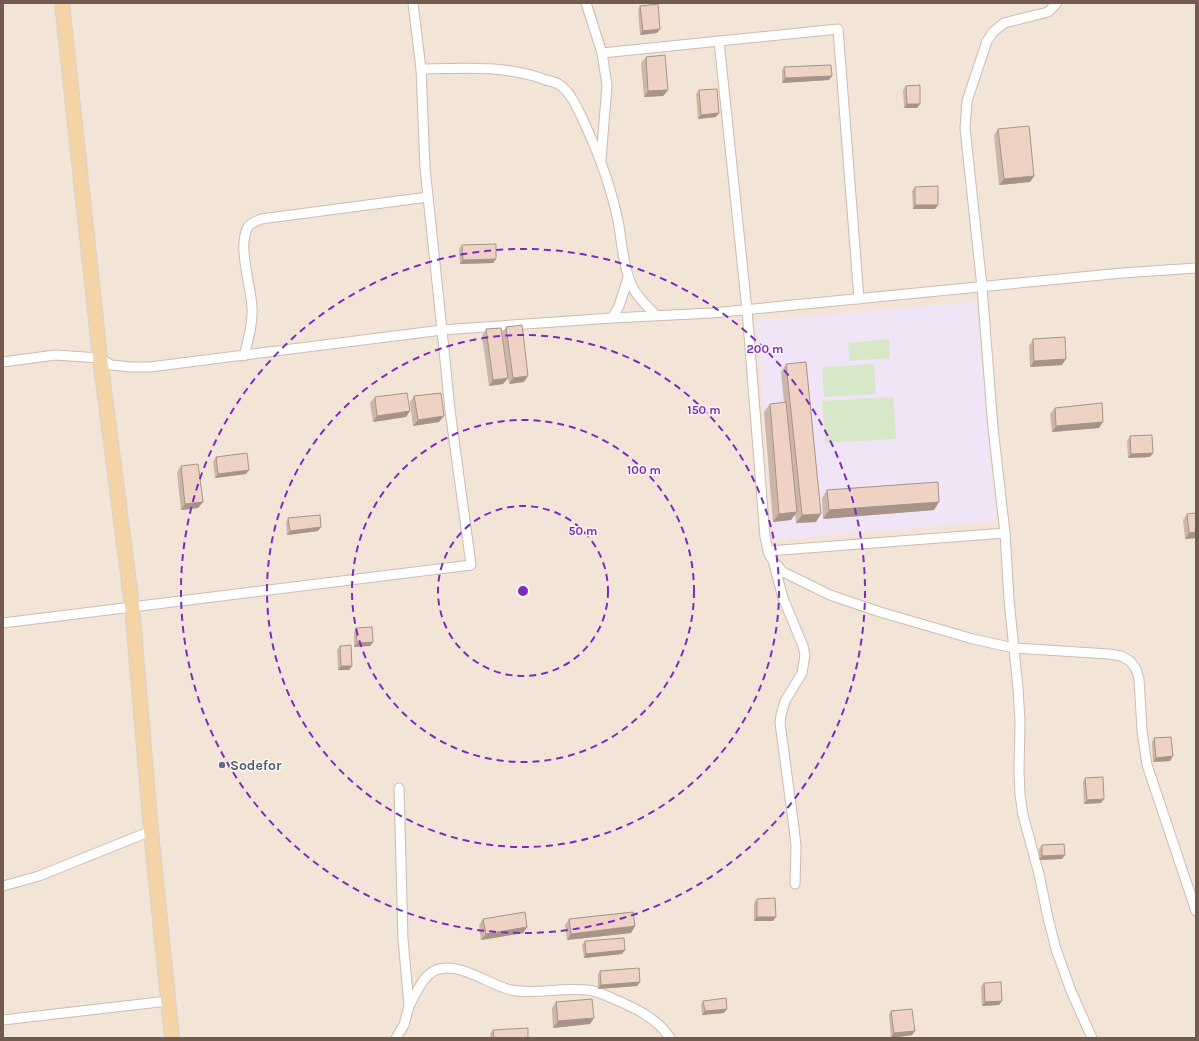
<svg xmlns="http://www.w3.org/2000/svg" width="1199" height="1041" font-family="Karla,sans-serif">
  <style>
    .residential { fill: #f2e5d8 }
    .education { fill: #f0e5f7 }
    .green { fill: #d6e8c8 }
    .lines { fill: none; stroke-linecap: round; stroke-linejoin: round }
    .minor-casing { stroke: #ccbbb0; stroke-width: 11 }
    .primary-casing { stroke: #d8d1cd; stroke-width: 16 }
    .minor { stroke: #fff; stroke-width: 9 }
    .primary { stroke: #f4d4a7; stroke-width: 14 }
    .wall { fill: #cdb5a8 }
    .shaded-wall { fill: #a79388 }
    .building { fill: #eed2c3; stroke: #a79388 }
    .ring { fill: none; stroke: #7b2cbf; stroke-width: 2; stroke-dasharray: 7 5 }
    .service-dot { fill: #5c6f8a; stroke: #fef7ef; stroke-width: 1.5 }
    .labels { text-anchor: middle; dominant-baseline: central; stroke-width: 3; stroke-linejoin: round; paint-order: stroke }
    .service-label { font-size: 14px; font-weight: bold; fill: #4e5e75; stroke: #fef7ef; text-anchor: start }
    .centre { fill: #7b2cbf; stroke: #fef7ef; stroke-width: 2 }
    .ring-label { font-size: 12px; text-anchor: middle; font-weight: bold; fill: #7b2cbf; stroke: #fef7ef; stroke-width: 3; stroke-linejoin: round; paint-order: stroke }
  </style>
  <rect width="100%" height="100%" fill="#fbf3e9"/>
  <rect class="residential" x="3" y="3" width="1193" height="1035"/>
  <path class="education" d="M976,302L996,521L775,540L756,321Z"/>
  <g class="green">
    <path d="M889,339L890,358L850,361L848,343Z"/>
    <path d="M874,364L876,394L824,397L822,367Z"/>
    <path d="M893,397L896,439L825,443L822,401Z"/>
  </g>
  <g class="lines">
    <g class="minor-casing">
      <g id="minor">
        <path d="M586,3L602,53L607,85L601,160"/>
        <path d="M1057,3L1048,12L1004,23L993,32L987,41L967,101L965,128L982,287L993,428L1005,533L1009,600L1018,688L1020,721L1019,771L1020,795L1023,815L1039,874L1048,918L1056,949L1071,991L1092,1038"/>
        <path d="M719,41L747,310L765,537L769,554L774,562L783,572L830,595L880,612L973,639L1014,648L1109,654L1121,656L1130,661L1136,669L1139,679L1142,731L1147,765L1196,911"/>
        <path d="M602,53L838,29L859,299"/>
        <path d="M421,69C462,68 507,65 546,80C551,81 557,83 560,85C571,93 578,109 583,120C599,154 612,189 619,226C622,246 624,270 633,288C639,299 648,307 656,315"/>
        <path d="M612,318L619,306L628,278"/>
        <path d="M244,356C248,340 253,324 252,307C251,286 237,245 248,227C250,223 257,221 261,219L428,197"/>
        <path d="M3,362L55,355L100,358L111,365L131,367H150L442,330L612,318L712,313L1122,273L1196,268"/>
        <path d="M768,551L1005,533"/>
        <path d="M774,564L783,598L803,646L805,655L802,673L785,701L781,715L780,723L794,828L796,846L795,884"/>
        <path d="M3,623L471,565L450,410L442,330L425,168L421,69L413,3"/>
        <path d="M3,886L39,876L151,831"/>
        <path d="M409,1006C416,994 423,975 436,970C459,961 489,985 511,990C536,995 562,987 588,990C597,991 605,995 614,999C635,1008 657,1018 670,1038"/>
        <path d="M3,1020L168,1001"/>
        <path d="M396,1038L404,1025L409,1006L403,939L399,788"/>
      </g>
    </g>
    <g class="primary-casing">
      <path id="primary" d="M62,3L100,358L132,606L151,831L172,1038"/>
    </g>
    <use href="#minor" class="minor"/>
    <use href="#primary" class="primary"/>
  </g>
  <g class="wall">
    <path d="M640,6L660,29L657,33L640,35L638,10Z"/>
    <path d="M646,57L668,90L663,96L644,97L641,63Z"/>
    <path d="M784,67L829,80L782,83V71Z"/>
    <path d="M906,86L920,104L917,108H904L903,90Z"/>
    <path d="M699,90L716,117L698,119L696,94Z"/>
    <path d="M998,129L1034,176L1030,182L999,185L994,135Z"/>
    <path d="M915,187L938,205L935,209H913L912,191Z"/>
    <path d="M462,245L496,259L493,263L460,264L459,249Z"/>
    <path d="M506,327L524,382L509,384L502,333Z"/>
    <path d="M486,329L508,378L503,384L489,386L482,336Z"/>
    <path d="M1033,339L1062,365L1030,367L1029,346Z"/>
    <path d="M786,364L816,522L796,523L795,514L791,520L773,522L764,412L770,404L784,403L781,372Z"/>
    <path d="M414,396L439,422L413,426L410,402Z"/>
    <path d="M375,397L410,411L406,417L373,422L370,403Z"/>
    <path d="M1055,408L1099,428L1052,432L1050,414Z"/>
    <path d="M1130,436L1150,457L1128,458L1127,441Z"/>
    <path d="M216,457L246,474L215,478L213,462Z"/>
    <path d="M181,466L203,502L198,508L181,510L177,472Z"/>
    <path d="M827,490L934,510L823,519L822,498Z"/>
    <path d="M1187,514L1196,538L1185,539L1183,520Z"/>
    <path d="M288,518L318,531L287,535L286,522Z"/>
    <path d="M356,628L373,642L370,646L354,647V632Z"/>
    <path d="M340,646L352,666L349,670H338L337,650Z"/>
    <path d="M1154,738L1173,756L1170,761L1153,762L1152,742Z"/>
    <path d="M1085,778L1101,803L1084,804L1083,782Z"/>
    <path d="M1042,845L1062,859L1039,860V849Z"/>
    <path d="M757,899L773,921H754V903Z"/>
    <path d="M483,919L527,927L523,933L481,940L479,925Z"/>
    <path d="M569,919L635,926L631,933L567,940L565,925Z"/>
    <path d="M585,941L625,950L622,954L584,958L582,945Z"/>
    <path d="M600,971L640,982L637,986L598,989V975Z"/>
    <path d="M984,983L999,1005L982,1006L981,987Z"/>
    <path d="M703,1001L724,1013L702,1015L701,1005Z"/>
    <path d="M556,1002L594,1018L590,1024L553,1028L552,1008Z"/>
    <path d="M891,1011L915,1031L912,1035L891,1038L889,1015Z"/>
    <path d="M493,1030L528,1038H491L490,1034Z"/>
  </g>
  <g class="shaded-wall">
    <path d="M660,29L657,33L640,35L643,31Z"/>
    <path d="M832,76L829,80L782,83L785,78Z"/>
    <path d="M668,90L663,96L644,97L648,91Z"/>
    <path d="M907,104H920L917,108H904Z"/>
    <path d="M719,113L716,117L698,119L701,115Z"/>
    <path d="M1034,176L1030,182L999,185L1004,179Z"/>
    <path d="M915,205H938L935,209H913Z"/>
    <path d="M496,259L493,263L460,264L463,260Z"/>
    <path d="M1066,359L1062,365L1030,367L1034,361Z"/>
    <path d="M528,376L524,382L509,384L513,378Z"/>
    <path d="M508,378L503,384L489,386L493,380Z"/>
    <path d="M410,411L406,417L373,422L377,416Z"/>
    <path d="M444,416L439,422L413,426L418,420Z"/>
    <path d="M1103,422L1099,428L1052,432L1056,426Z"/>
    <path d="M1153,453L1150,457L1128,458L1131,454Z"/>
    <path d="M249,470L246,474L215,478L218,474Z"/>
    <path d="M203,502L198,508L181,510L185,504Z"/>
    <path d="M939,502L934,510L823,519L829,510Z"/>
    <path d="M797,512L791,520L773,522L779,514Z"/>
    <path d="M821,514L816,522L796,523L802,515Z"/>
    <path d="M321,527L318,531L287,535L290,531Z"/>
    <path d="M1196,532V538L1185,539L1189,533Z"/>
    <path d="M373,642L370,646L354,647L357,643Z"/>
    <path d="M341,666H352L349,670H338Z"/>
    <path d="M1173,756L1170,761L1153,762L1156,758Z"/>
    <path d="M1104,799L1101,803L1084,804L1087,800Z"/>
    <path d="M1065,855L1062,859L1039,860L1042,856Z"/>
    <path d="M757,917H776L773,921H754Z"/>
    <path d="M635,926L631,933L567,940L571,934Z"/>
    <path d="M527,927L523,933L481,940L486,934Z"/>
    <path d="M625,950L622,954L584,958L586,954Z"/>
    <path d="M640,982L637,986L598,989L601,985Z"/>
    <path d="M1002,1001L999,1005L982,1006L985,1002Z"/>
    <path d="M727,1009L724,1013L702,1015L705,1011Z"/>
    <path d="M594,1018L590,1024L553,1028L558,1021Z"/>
    <path d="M915,1031L912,1035L891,1038L894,1033Z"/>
  </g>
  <g class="building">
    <path d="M658,4L660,29L643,31L640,6Z"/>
    <path d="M665,55L668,90L648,91L646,57Z"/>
    <path d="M831,65L832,76L785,78L784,67Z"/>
    <path d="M920,85V104H907L906,86Z"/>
    <path d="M717,89L719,113L701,115L699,90Z"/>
    <path d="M1029,126L1034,176L1004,179L998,129Z"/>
    <path d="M938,186V205H915V187Z"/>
    <path d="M496,244V259L463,260L462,245Z"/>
    <path d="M522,325L528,376L513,378L506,327Z"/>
    <path d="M501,328L508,378L493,380L486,329Z"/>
    <path d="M1065,337L1066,359L1034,361L1033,339Z"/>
    <path d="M806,362L821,514L802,515L786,364Z"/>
    <path d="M407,393L410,411L377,416L375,397Z"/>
    <path d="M441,393L444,416L418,420L414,396Z"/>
    <path d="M786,402L797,512L779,514L770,404Z"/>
    <path d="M1102,403L1103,422L1056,426L1055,408Z"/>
    <path d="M1152,435L1153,453L1131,454L1130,436Z"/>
    <path d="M247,453L249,470L218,474L216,457Z"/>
    <path d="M198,464L203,502L185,504L181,466Z"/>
    <path d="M938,482L939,502L829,510L827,490Z"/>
    <path d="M1196,513V532L1189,533L1187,514Z"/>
    <path d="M320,515L321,527L290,531L288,518Z"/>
    <path d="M372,627L373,642L357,643L356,628Z"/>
    <path d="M351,645L352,666H341L340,646Z"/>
    <path d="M1171,737L1173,756L1156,758L1154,738Z"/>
    <path d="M1103,777L1104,799L1087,800L1085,778Z"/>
    <path d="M1064,844L1065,855L1042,856V845Z"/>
    <path d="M775,898L776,917H757V899Z"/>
    <path d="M525,912L527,927L486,934L483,919Z"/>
    <path d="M633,912L635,926L571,934L569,919Z"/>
    <path d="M624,938L625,950L586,954L585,941Z"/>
    <path d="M639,968L640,982L601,985L600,971Z"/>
    <path d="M1001,982L1002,1001L985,1002L984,983Z"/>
    <path d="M726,998L727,1009L705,1011L703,1001Z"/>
    <path d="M592,999L594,1018L558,1021L556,1002Z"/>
    <path d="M912,1009L915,1031L894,1033L891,1011Z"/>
    <path d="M528,1028V1038H494L493,1030Z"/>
  </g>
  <g class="ring">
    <circle cx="523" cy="591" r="85"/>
    <circle cx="523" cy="591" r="171"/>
    <circle cx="523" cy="591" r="256"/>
    <circle cx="523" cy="591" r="342"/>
  </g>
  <circle class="service-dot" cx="222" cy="765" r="4"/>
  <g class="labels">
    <g class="service-label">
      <text x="230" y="765">Sodefor</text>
    </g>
  </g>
  <circle cx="523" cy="591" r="6" class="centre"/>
  <g class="ring-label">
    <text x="765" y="353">200 m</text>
    <text x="704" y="414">150 m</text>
    <text x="644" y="474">100 m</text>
    <text x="583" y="535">50 m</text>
  </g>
  <rect width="1199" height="1041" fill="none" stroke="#735a4e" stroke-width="8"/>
</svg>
